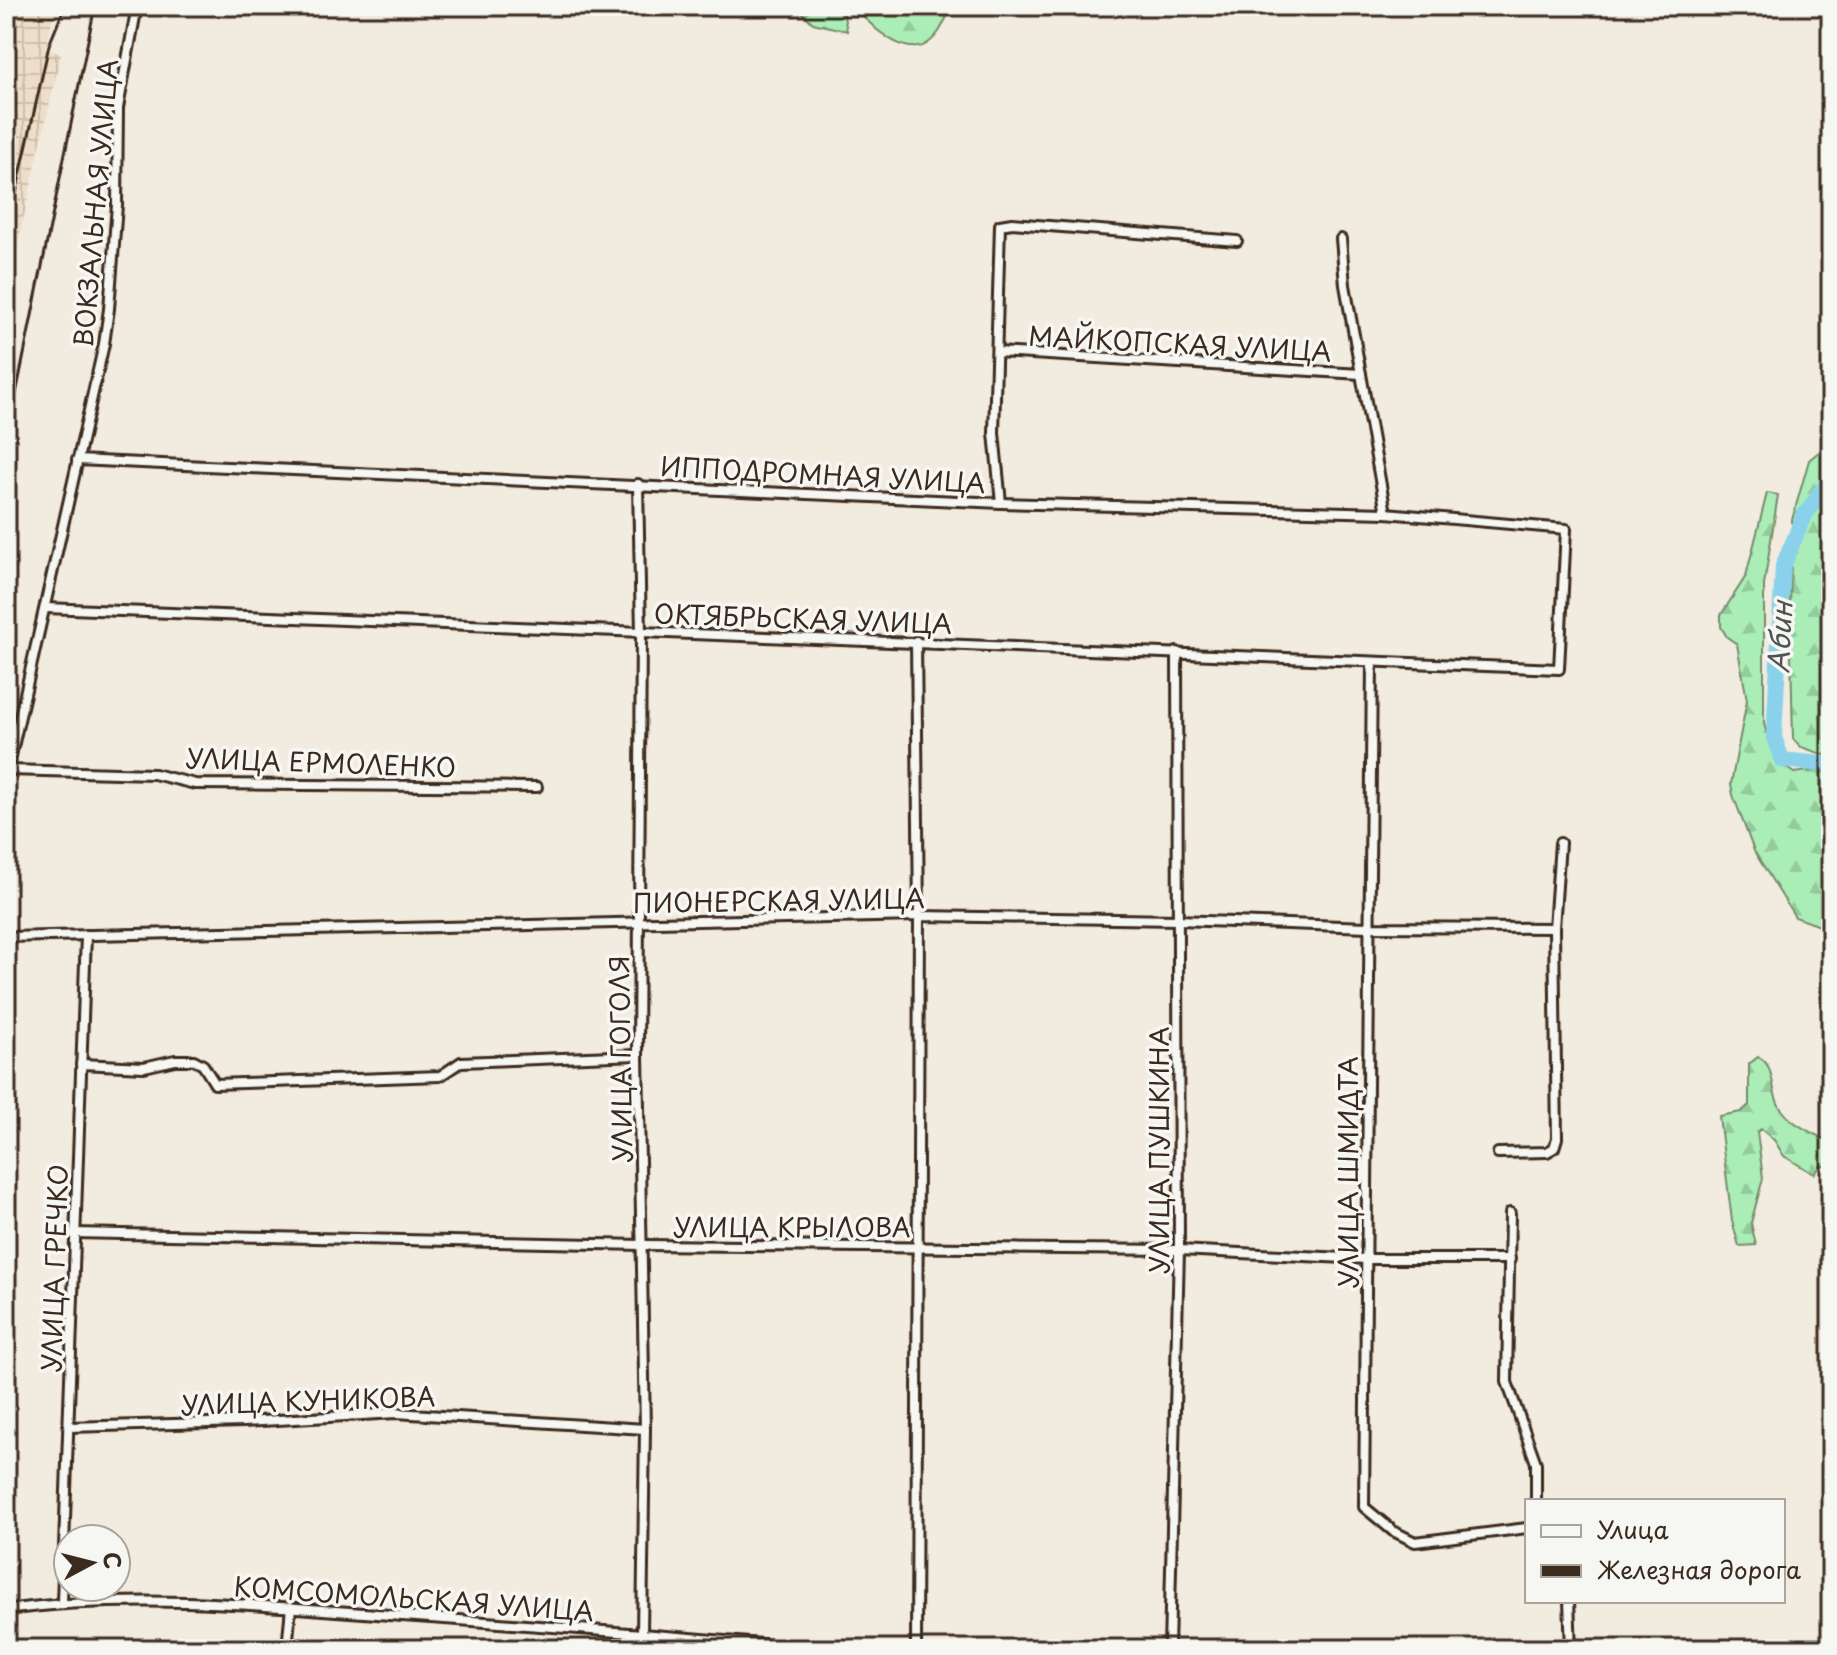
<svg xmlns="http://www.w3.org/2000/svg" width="1837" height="1655" font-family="'Playpen Sans',sans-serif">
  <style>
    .industrial { fill: url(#industrial-grid) }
    .forest { fill: url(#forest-firs); stroke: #738c6a; stroke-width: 2 }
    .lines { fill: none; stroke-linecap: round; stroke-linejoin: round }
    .river { stroke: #8ad2ec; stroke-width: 16 }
    .minor-casing { stroke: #3b2a1e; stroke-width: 14 }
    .minor { stroke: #f6f6f2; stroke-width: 8 }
    .rail { stroke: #3b2a1e; stroke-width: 3 }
    .labels { text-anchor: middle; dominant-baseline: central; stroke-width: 7; stroke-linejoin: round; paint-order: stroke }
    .street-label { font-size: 26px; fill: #3b2a1e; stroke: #f6f6f2 }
    .water-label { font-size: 28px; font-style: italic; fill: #4f5452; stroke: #f6f6f2 }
  </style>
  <defs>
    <pattern id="industrial-grid" width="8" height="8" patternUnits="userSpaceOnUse" patternTransform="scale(2)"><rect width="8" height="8" fill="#eedec9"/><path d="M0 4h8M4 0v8" fill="none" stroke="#cdbfac"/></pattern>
    <pattern id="forest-firs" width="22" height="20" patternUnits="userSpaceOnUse" patternTransform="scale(2)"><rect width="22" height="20" fill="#abedb7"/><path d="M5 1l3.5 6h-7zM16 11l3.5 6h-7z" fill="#94cb9d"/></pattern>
  </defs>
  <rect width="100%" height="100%" fill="#f2ebdf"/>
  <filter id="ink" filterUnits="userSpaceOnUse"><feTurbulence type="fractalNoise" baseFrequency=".0125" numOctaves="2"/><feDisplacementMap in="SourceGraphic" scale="16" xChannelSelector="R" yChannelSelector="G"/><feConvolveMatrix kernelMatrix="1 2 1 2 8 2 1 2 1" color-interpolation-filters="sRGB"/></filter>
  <g filter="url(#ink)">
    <path class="industrial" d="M6,6H55L46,49L61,54L6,295Z"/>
    <g class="forest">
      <path d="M795,6H842L847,31L813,23Z"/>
      <path d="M857,6H952C945,19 941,34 928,43C906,59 866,25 857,6Z"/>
      <path d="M1831,442V757L1801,747L1793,739L1790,609L1792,520L1809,460Z"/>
      <path d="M1767,493L1778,495L1764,585V724L1775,760L1794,773L1818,770L1831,775V930L1795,917L1754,851L1733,795L1731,784L1747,700L1737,644L1727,637L1721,627V615L1746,576Z"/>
      <path d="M1758,1057C1776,1064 1770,1092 1780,1107C1792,1126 1813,1132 1831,1143V1166H1821L1814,1174L1784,1156L1774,1140L1761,1129L1757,1132L1763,1178L1751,1223L1756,1245L1739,1246L1732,1221L1719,1116L1741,1112L1749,1105V1064Z"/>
    </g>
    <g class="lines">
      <path class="river" d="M1831,477L1803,518L1783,566L1774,737L1782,760L1831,765"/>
      <g class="minor-casing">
        <g id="minor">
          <path d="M1341,239L1345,285L1386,513"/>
          <path d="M997,352L1361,374"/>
          <path d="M638,484L641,633L638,1055L645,1429L642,1633"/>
          <path d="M1001,503L994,433L1000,225L1012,223L1237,241"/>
          <path d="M46,608L1559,669L1566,529L1386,513L1001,503L77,460"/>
          <path d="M1372,662L1364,1507L1393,1531L1415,1542L1527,1528"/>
          <path d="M8,770L154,774L195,784L537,787"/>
          <path d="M6,778L104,344L109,309L117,205L118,108L137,6"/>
          <path d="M6,937L919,916L1178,920L1368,927L1554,928"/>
          <path d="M81,1064L144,1067L175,1060H194L203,1065L215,1084L440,1076L461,1062L638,1055"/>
          <path d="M1498,1153L1547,1152L1554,1148L1557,1138L1554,928L1560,843"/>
          <path d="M1510,1213L1507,1382L1536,1463V1501"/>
          <path d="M74,1233L643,1245L1179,1250L1367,1259H1510"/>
          <path d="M69,1427L243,1422L396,1413L645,1429"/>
          <path d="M1569,1601L1571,1649"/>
          <path d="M62,1602L86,935"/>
          <path d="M6,1610C132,1593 262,1605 388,1615C532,1625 675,1636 818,1649"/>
          <path d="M287,1649L291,1607"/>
          <path d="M916,1649L919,916L916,641"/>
          <path d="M1169,1649L1179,1250L1177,652"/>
        </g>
      </g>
      <use href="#minor" class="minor"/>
      <g class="rail">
        <path d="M6,238L49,45L65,6"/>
        <path d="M6,443L95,6"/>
      </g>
    </g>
  </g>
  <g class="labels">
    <g class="street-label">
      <text transform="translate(95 203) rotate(-85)">ВОКЗАЛЬНАЯ УЛИЦА</text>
      <text transform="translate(1180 343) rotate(3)">МАЙКОПСКАЯ УЛИЦА</text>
      <text transform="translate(823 474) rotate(3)">ИППОДРОМНАЯ УЛИЦА</text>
      <text transform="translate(803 618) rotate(2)">ОКТЯБРЬСКАЯ УЛИЦА</text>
      <text transform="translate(321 762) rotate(2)">УЛИЦА ЕРМОЛЕНКО</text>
      <text transform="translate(779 900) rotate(-1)">ПИОНЕРСКАЯ УЛИЦА</text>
      <text transform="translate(620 1059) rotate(-91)">УЛИЦА ГОГОЛЯ</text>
      <text transform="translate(1158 1150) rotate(-90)">УЛИЦА ПУШКИНА</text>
      <text transform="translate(1347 1172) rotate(-90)">УЛИЦА ШМИДТА</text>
      <text x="792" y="1226">УЛИЦА КРЫЛОВА</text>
      <text transform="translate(54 1268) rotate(-88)">УЛИЦА ГРЕЧКО</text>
      <text transform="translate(308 1400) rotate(-2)">УЛИЦА КУНИКОВА</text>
      <text transform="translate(414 1598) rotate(4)">КОМСОМОЛЬСКАЯ УЛИЦА</text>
    </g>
    <g class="water-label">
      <text transform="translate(1779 637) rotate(-87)">Абин</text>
    </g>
  </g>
  <rect width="1837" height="1655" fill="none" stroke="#f6f6f2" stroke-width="32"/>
  <rect x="16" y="16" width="1805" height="1623" fill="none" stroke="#3b2a1e" stroke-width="3" filter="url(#ink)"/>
  <rect x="1525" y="1499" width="260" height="104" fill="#f6f6f2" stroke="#aba49d" stroke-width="2"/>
  <rect x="1541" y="1525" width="40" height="12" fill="#f6f6f2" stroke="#aba49d" stroke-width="2"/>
  <text x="1597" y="1539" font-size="24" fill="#3b2a1e">Улица</text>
  <rect x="1541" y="1565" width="40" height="12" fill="#3b2a1e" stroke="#aba49d" stroke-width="2"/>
  <text x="1597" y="1579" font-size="24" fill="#3b2a1e">Железная дорога</text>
  <g transform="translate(92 1563) rotate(83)"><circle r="38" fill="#f6f6f2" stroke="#aba49d" stroke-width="2"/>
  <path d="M0-6L14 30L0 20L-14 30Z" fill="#3b2a1e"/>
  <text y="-12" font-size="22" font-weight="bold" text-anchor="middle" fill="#3b2a1e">С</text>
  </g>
</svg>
